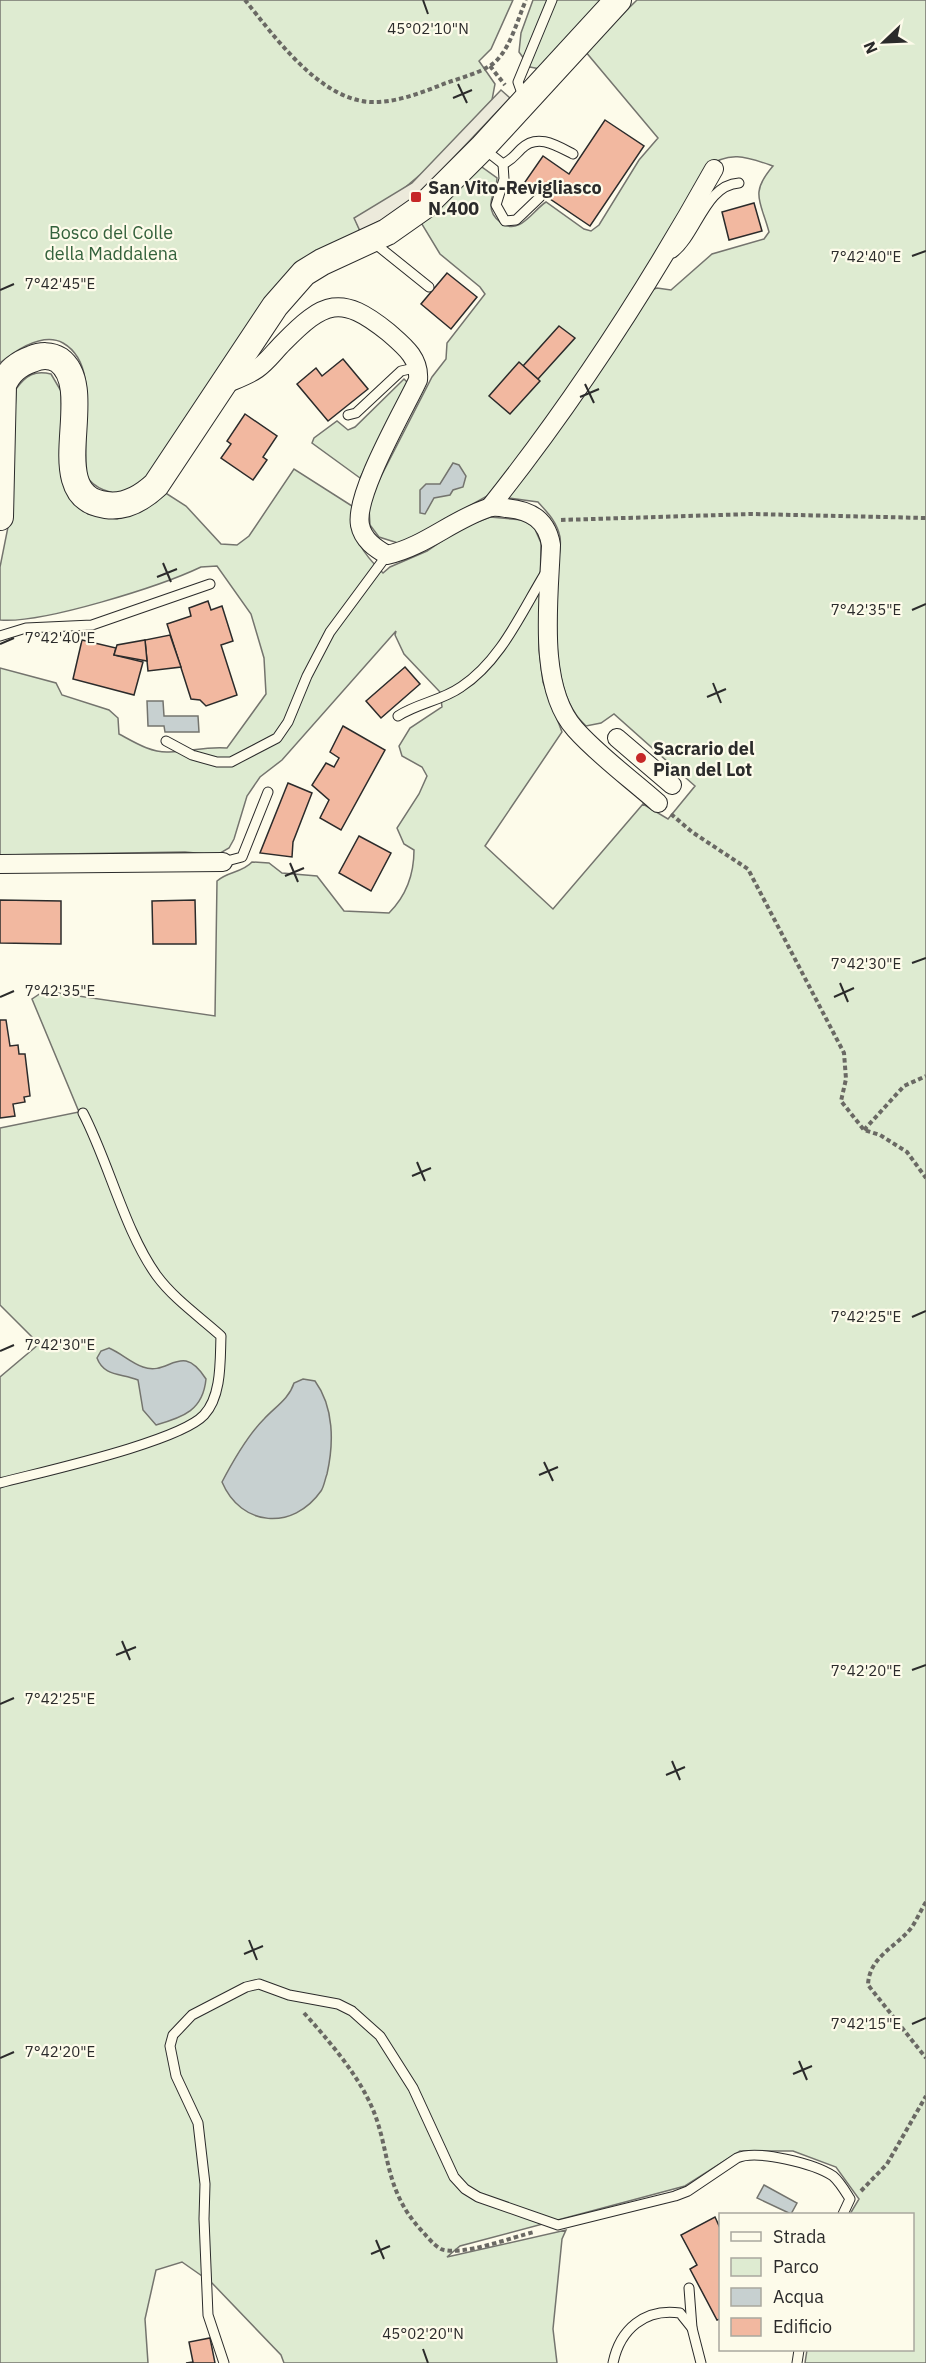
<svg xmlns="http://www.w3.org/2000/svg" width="926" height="2363" font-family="'IBM Plex Sans',sans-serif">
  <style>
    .green { fill: #deebd1; stroke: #74746e; stroke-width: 1.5 }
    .parking { fill: #eceadb; stroke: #74746e; stroke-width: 1.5 }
    .water { fill: #c7d0d0; stroke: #74746e; stroke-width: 1.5 }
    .building { fill: #f2b8a0; stroke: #2b2b2b; stroke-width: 1.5 }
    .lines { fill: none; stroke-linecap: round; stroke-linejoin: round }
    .lane-casing { stroke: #2b2b2b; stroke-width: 11 }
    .street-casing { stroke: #2b2b2b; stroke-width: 20 }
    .secondary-casing { stroke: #2b2b2b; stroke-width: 28 }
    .path { stroke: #6a6964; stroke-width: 4; stroke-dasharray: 4.5 3; stroke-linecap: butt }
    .lane { stroke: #fdfbea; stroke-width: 9 }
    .street { stroke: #fdfbea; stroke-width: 18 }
    .secondary { stroke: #fdfbea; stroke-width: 26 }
    .ticks { fill: none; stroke: #2b2b2b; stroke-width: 2 }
    .poi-dot { fill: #c62828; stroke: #fdfbea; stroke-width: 2 }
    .labels { text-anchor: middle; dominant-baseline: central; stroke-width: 4.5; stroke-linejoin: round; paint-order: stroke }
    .poi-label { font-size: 18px; font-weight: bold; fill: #2b2b2b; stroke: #fdfbea; text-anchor: start }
    .park-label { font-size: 18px; fill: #34623c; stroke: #fdfbea }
    .ticks-label { font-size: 15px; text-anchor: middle; fill: #2b2b2b; stroke: #fdfbea; stroke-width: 4.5; stroke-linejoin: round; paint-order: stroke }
  </style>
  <rect width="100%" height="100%" fill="#fdfbea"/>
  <g class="green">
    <path d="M0,0H513L491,49L479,61L495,84L492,100L428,168L395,196L355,218L360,231L325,253L152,474L123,495C106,492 89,487 83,469C81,463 83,453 84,446C85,413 96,362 63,343C43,332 15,351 0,363Z"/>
    <path d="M533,0H601L540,69L530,67L519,52L521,33Z"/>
    <path d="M637,0H926V2363H805L807,2350H912V2214H850L859,2199L836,2167L793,2151H740L685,2186L460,2246L447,2257L566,2230L562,2239L553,2329L557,2363H284L281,2355L212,2283L182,2262L156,2270L145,2319L148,2363H0V1377L39,1344L0,1305V1128L79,1112L32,999L44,991L215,1016L217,881C228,871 242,873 252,862L269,863L282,873L317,876L344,911L389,913C406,896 414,874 414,850L404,844L397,828L419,794L427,776L422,767L402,756L399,746L410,728L442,707L440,692L404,654L395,635L396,631L282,760L260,777L247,796L234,839L229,848L217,855L185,852L0,855V668L56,683L62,695L109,710L118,718L119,734C134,742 151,753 169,752C189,752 206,746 227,748L266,694L264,658L251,614L217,566L201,567C161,586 42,624 0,620V567L10,517L16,389C26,375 35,370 51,374L61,391L62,431L71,497L88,514L117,519L143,508L161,490L186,506L221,544L237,545L249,536L294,469L352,506C350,535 363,554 383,573L390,567L427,551L461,528L490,517L523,520L534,527L541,543L539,650L543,682L562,732L485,846L553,909L643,804L668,819L695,786L614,714L601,723L586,726C549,693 557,619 557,573C557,561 562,548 560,537C557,522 548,513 538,502L509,498L507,493L651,290L657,288L671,290L712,254L764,239L769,232C761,201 749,194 773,166C747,157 729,150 706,168L584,376L489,495L401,544L379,537L370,525L369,508L374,490L432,377L446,359L447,343L485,294L480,287L440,254L420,221L479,165L497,178C497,188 490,197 491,206C491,212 495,218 500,222C519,237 532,211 546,202L584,229L591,231L599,225L639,160L658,138L585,51Z"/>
    <path d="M404,379L407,382L406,389L360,478L312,443L314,438L337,421L348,430L355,427Z"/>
  </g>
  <path class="parking" d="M501,90L510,98L420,193L382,220L360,231L354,218L412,183Z"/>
  <g class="water">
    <path d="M453,463L459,465L466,476L463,487L453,490L450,495L434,498L425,514L420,513V490L426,484H440Z"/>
    <path d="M147,701H163L164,716H198L199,732H165L164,726H148Z"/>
    <path d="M109,1348C121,1353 131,1363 143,1367C169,1377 181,1340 206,1379C203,1410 184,1417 156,1425L143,1410L138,1380C122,1373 104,1377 97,1358L101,1351Z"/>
    <path d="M303,1379L315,1381C334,1407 334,1443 327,1474C325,1479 324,1487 321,1491C293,1531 241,1527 222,1482C233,1461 247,1436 264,1419C275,1407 289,1399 294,1383Z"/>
    <path d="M764,2185L797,2203L791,2214L757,2198Z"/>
  </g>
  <g class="building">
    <path d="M605,120L644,146L590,226L525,182L543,156L569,174Z"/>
    <path d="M754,203L762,231L729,240L722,212Z"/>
    <path d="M447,273L477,297L451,329L421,304Z"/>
    <path d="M559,326L575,338L538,379L523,366Z"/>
    <path d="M343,359L368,389L328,421L297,384L316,368L322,376Z"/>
    <path d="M519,362L540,381L510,414L489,396Z"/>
    <path d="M245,414L277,436L263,457L267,460L253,480L221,458L231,444L227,441Z"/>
    <path d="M208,601L211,610L222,606L233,641L221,645L237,695L206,706L200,700L191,699L167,624L191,616L189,608Z"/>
    <path d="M170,635L181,667L148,671L145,640Z"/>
    <path d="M82,640L116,648L114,655L143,662L134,695L73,679Z"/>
    <path d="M145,640L147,661L114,655L117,645Z"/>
    <path d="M405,667L420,684L381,718L366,701Z"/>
    <path d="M343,726L385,750L341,830L320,818L329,800L312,785L326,763L334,767L339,758L330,752Z"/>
    <path d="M288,783L312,793L293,842L292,857L260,853Z"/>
    <path d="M359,836L391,853L371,891L339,873Z"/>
    <path d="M0,900L61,901V944L0,943Z"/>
    <path d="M195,900L196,944H153L152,901Z"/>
    <path d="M0,1020H6L10,1046L18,1045L19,1054H25L30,1096L24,1097L25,1102L13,1104L15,1116L0,1118Z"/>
    <path d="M715,2217L720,2228V2319L717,2320L690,2269L697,2265L681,2235Z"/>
    <path d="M210,2338L215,2363H186L193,2362L189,2342Z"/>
  </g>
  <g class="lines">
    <g class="lane-casing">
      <g id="lane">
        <path d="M524,99L518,82L552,0"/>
        <path d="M484,149L503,164C512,160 514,156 521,149C537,133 556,145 573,154"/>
        <path d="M503,164L504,179L496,205L505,221L516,220L540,197"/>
        <path d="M373,242L429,287"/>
        <path d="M673,253C697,235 705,185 739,183"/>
        <path d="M348,415L356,413L401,371L419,367"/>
        <path d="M0,636L26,628L92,625L210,584"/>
        <path d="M398,716C418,703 441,701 461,687C501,661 522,611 546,572"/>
        <path d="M166,741L192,755L217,762H231L277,738L288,722L307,676L330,632L387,555"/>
        <path d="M223,862L242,857L268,792"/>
        <path d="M0,1483C41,1472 179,1442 204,1415C222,1396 220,1360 221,1336C200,1317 174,1299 157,1276C125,1232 109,1163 83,1113"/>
        <path d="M689,2288L692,2328L701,2363"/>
        <path d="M224,2363L208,2315L204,2219L205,2184L198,2123L176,2076L170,2046L173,2035L192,2015L246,1987L259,1984L289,1995L338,2004L352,2011L380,2036L413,2088L454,2177L465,2189L478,2197L558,2225L675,2196L688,2191L737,2158C757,2149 815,2164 833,2176C840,2182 845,2191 850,2199L843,2214"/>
        <path d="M613,2363C620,2329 645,2308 680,2313L692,2328"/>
        <path d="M797,2363L799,2350"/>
      </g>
    </g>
    <g class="street-casing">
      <g id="street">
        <path d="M223,385C234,380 247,376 257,369C267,362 274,352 283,343C324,301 341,294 388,332C404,346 420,358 418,380C404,410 354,495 360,525C363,540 375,548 387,555C424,547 452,520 488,508C493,506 500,507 506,508C531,510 547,520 551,545C549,599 537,687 575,729C599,756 631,779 658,803"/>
        <path d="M490,507C576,399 647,289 714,169"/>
        <path d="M617,738L672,785"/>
        <path d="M0,864L223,862"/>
      </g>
    </g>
    <g class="secondary-casing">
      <path id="secondary" d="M0,517L3,385C9,371 18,364 32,359C41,355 51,355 59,360C100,390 39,496 106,505C126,508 142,498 156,485L275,306L304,273L322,262L387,232L424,206L482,148L618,0"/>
    </g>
    <g class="path">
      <path d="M245,0C274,36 319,99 370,102C394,103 418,94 441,85C456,79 474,75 488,67C509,56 517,20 526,0"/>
      <path d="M490,66L505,85"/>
      <path d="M561,520L752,514L926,518"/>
      <path d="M671,814L692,832L748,869L844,1053L846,1079L841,1101L864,1130L880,1135L907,1152L926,1178"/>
      <path d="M864,1130L904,1086L926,1076"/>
      <path d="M926,1902C921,1910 917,1919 912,1927C897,1947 869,1956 868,1985L926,2058"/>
      <path d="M304,2013C325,2036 353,2069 367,2097C392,2144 380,2185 421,2230C427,2236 433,2245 441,2249C460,2257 513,2237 534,2232"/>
      <path d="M861,2191L887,2164L926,2096"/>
    </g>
    <use href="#lane" class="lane"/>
    <use href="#street" class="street"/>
    <use href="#secondary" class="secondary"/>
  </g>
  <path class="ticks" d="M423,0L428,14M458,84L467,103M453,98L472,90M912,256L926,251M0,290L14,284M585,384L594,403M580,397L599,389M163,563L171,582M157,577L177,569M912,610L926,604M0,644L14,638M713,683L721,703M707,697L726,689M290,863L298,882M285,876L304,868M912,963L926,958M840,983L848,1002M0,997L14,991M834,997L854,988M417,1162L425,1181M412,1176L431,1168M912,1317L926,1311M0,1351L14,1345M544,1462L553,1481M539,1475L558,1467M122,1641L130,1660M116,1655L136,1647M912,1670L926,1665M0,1704L14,1698M672,1761L680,1780M666,1775L685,1767M249,1940L257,1960M244,1954L263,1946M912,2024L926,2018M0,2058L14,2052M799,2061L807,2080M793,2074L812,2066M376,2240L384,2259M371,2254L390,2246M423,2349L428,2363"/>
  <g class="poi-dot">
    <rect x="410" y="191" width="12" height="12" rx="3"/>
    <circle cx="641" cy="758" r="6"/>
  </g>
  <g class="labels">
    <g class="poi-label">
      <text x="428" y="187">San Vito-Revigliasco<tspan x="428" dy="21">N.400</tspan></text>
      <text x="653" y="748">Sacrario del<tspan x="653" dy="21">Pian del Lot</tspan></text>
    </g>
    <g class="park-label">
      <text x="111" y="232">Bosco del Colle<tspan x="111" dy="21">della Maddalena</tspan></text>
    </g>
  </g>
  <g class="ticks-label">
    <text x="428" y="34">45°02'10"N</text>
    <text x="866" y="262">7°42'40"E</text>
    <text x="60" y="289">7°42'45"E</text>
    <text x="866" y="615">7°42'35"E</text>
    <text x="60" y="643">7°42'40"E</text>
    <text x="866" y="969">7°42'30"E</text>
    <text x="60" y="996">7°42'35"E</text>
    <text x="866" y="1322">7°42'25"E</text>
    <text x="60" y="1350">7°42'30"E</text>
    <text x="866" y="1676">7°42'20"E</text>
    <text x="60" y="1704">7°42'25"E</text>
    <text x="866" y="2029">7°42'15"E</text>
    <text x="60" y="2057">7°42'20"E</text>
    <text x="423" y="2339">45°02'20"N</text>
  </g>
  <rect x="719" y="2213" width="195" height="138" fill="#fdfbea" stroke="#a9a89e" stroke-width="1.5"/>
  <rect x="731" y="2232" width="30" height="9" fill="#fdfbea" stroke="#a9a89e" stroke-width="1.5"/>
  <text x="773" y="2243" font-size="18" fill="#2b2b2b">Strada</text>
  <rect x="731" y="2258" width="30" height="18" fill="#deebd1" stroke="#a9a89e" stroke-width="1.5"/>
  <text x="773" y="2273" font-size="18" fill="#2b2b2b">Parco</text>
  <rect x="731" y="2288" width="30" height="18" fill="#c7d0d0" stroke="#a9a89e" stroke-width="1.5"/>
  <text x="773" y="2303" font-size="18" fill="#2b2b2b">Acqua</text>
  <rect x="731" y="2318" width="30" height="18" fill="#f2b8a0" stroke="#a9a89e" stroke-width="1.5"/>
  <text x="773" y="2333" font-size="18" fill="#2b2b2b">Edificio</text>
  <g transform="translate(884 42) rotate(247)" stroke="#fdfbea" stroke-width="4.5" paint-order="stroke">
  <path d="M0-4.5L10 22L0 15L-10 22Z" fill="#2b2b2b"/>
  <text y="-9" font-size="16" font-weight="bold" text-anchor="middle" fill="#2b2b2b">N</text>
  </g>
</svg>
